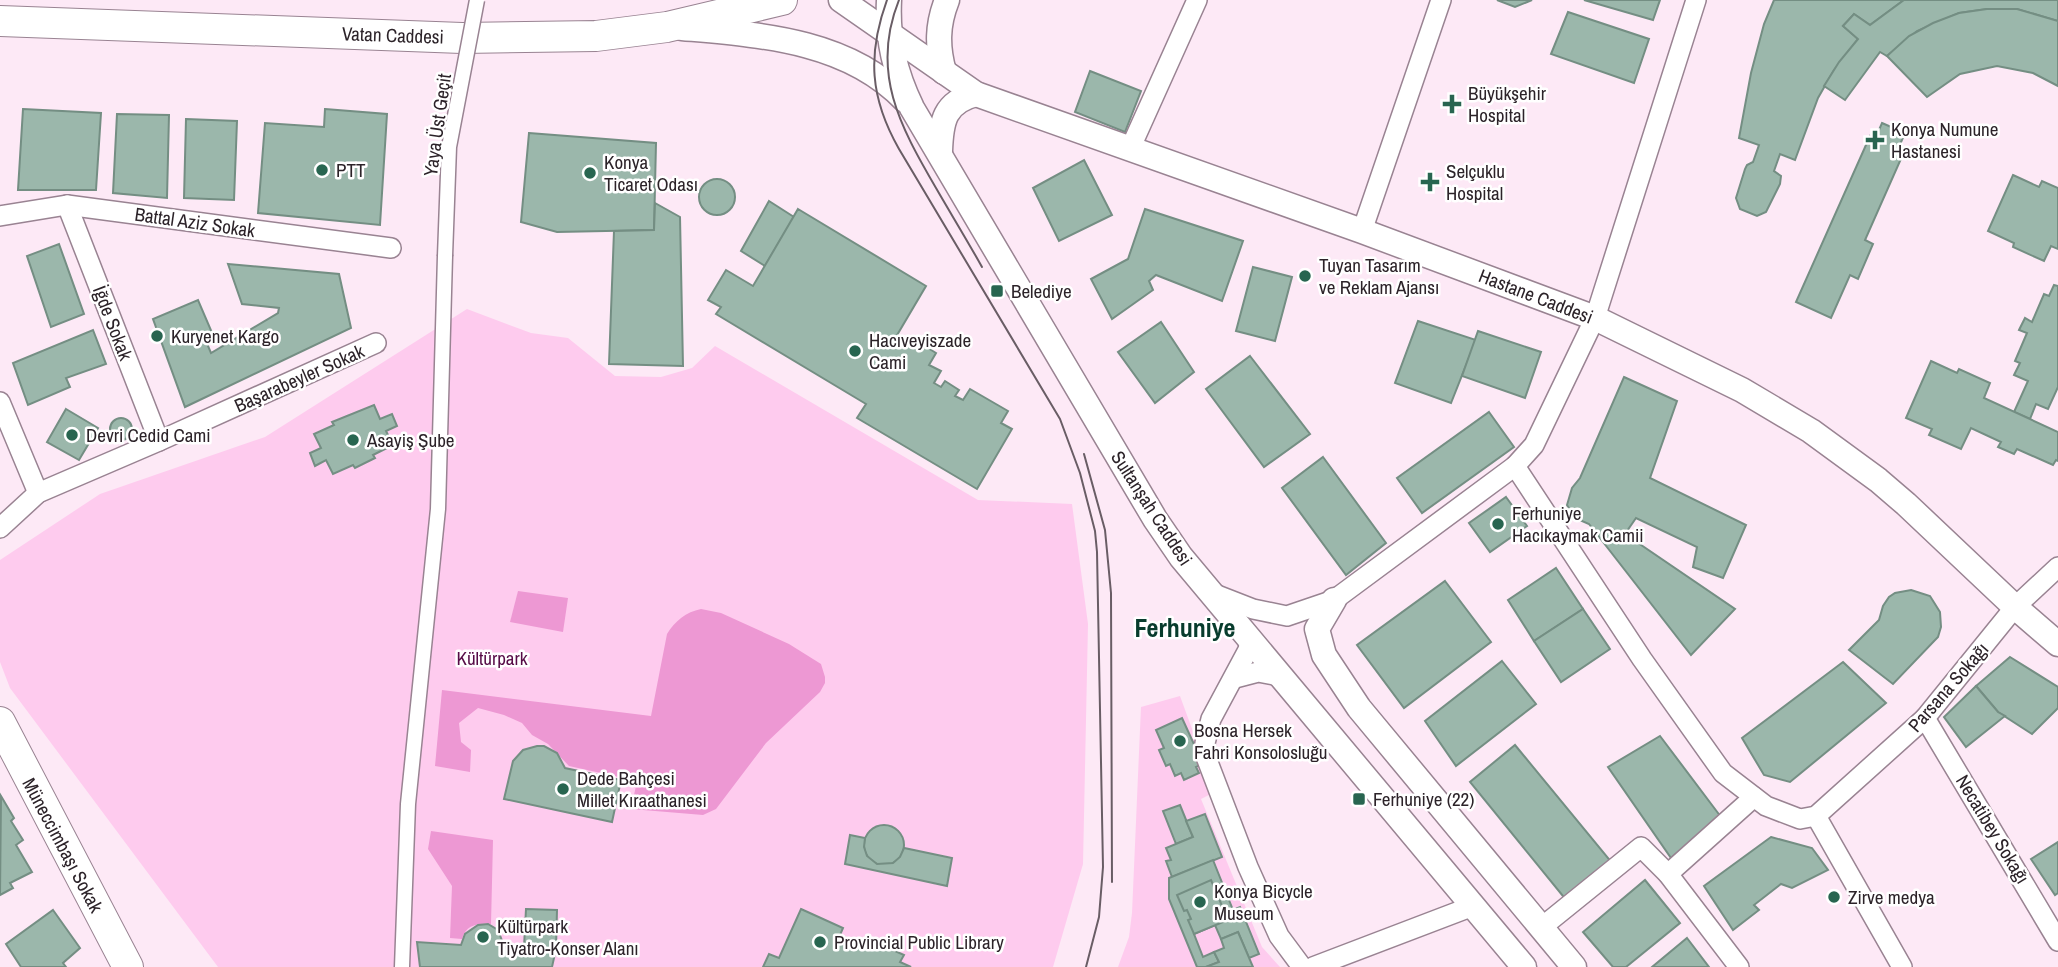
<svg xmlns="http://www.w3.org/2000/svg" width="2058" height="967" font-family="'Archivo Narrow',sans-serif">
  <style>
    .green { fill: #fecbee }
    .water { fill: #ed98d3 }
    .building { fill: #9bb7ab; stroke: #748e83; stroke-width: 2 }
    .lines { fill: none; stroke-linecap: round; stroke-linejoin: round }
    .pedestrian-casing { stroke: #998392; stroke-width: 17 }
    .minor-casing { stroke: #998392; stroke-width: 22 }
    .tertiary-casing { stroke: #998392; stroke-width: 27 }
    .primary-casing { stroke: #998392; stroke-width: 32 }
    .pedestrian { stroke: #fff; stroke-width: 14 }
    .minor { stroke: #fff; stroke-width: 19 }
    .tertiary { stroke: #fff; stroke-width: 24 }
    .primary { stroke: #fff; stroke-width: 30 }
    .tram { stroke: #695d65; stroke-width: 2 }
    .pedestrian-bridge-casing { stroke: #998392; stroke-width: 17; stroke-linecap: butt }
    .pedestrian-bridge { stroke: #fff; stroke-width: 14 }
    .poi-dot { fill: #286550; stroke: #fff; stroke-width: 2.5 }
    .labels { text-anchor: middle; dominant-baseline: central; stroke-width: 5; stroke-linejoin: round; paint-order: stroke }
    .street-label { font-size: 19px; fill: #2c2329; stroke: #fff }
    .poi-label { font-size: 19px; fill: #2c2329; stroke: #fff; text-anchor: start }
    .park-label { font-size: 19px; fill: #560b46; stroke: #fff }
    .district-label { font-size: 26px; font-weight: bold; fill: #083c2d; stroke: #fff }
  </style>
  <rect width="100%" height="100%" fill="#fde9f6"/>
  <g class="green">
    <path d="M467,309L531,333L568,338L615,376L661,377L692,368L715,346L978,500L1072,504L1088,624L1083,864L1053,967H218L10,688L0,662V560L100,494L265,437Z"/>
    <path d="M1180,696L1215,792L1201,799L1262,947L1280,967H1118L1129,937L1132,913L1141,707Z"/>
  </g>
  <g class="water">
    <path d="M518,591L568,598L563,632L510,622Z"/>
    <path d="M701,609L721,613L789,644L821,664L825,677V683L820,692L766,743L716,809L703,815L631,809L637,781L569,766L548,744L532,735L522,723L504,715L478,708L459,723L461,742L471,750L470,772L435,766L442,690L651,716L667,634C675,621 686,612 701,609Z"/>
    <path d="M431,831L493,840L491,924C477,923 466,925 462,939L450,938L452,886L428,849Z"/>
  </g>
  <g class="building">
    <path d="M1497,0H1532L1515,7Z"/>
    <path d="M1584,0H1660L1653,20Z"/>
    <path d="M1774,0H1904L1870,25L1854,14L1843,26L1858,39L1834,70L1818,98L1795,160L1780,154L1774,171L1781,176L1780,184L1766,212L1757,216L1740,209L1736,198L1745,169L1747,165L1753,162L1759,145L1739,138L1751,73L1764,24Z"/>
    <path d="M1904,0H2058V21L2017,9H1987L1959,13L1917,31L1887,56L1880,52L1845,100L1824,86L1839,62L1858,39L1843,26L1854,14L1870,25Z"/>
    <path d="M1987,9H2017L2058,21V86L2033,73L1997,66L1960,74L1927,97L1887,56L1909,36L1933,23L1959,13Z"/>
    <path d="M1568,12L1649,39L1634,83L1551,54Z"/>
    <path d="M1090,71L1141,91L1125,132L1075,112Z"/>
    <path d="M23,109L101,113L96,190H18Z"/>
    <path d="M325,109L387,114L380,225L258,213L265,123L324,127Z"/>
    <path d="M117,114L169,115L167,198L113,193Z"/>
    <path d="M186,119L237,121L234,200L184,198Z"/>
    <path d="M1882,123L1905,133L1898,149L1904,152L1865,240L1873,244L1858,279L1850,275L1831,318L1796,302L1870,136L1875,139Z"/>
    <path d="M529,133L656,143L654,230L557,232L521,222Z"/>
    <path d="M1084,160L1112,215L1059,241L1033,188Z"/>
    <path d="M2013,175L2039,187L2042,181L2058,188V249L2051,246L2044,261L2013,247L2014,243L1988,231Z"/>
    <circle cx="717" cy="197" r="18"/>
    <path d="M769,201L794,217L765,266L741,251Z"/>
    <path d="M655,203L680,217L683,366L609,364L614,231L654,230Z"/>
    <path d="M798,209L926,286L893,342L903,348L910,337L936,353L929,365L941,371L934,383L941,387L945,381L959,390L955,396L963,400L970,389L1008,411L1001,423L1012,429L977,489L857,418L866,404L716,314L721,307L708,300L726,270L753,286Z"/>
    <path d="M1145,209L1243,241L1222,301L1156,275L1149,281L1153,290L1112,319L1091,279L1128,259Z"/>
    <path d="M59,244L84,314L51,327L27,256Z"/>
    <path d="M228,264L339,274L351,328L185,407L153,319L198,300L213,335L205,339L211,353L278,313L279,308L242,304Z"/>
    <path d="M1253,267L1292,277L1275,341L1236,331Z"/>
    <path d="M2054,285L2058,286V387L2048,409L2036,404L2030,419L2014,412L2028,381L2014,375L2020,363L2015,361L2027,333L2019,330L2025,318L2032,322L2044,294L2049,296Z"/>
    <path d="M1418,321L1476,340L1451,403L1395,383Z"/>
    <path d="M1161,322L1194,372L1155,403L1118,352Z"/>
    <path d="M93,330L106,364L66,378L70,387L28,405L13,363Z"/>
    <path d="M1478,331L1541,352L1525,398L1462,376Z"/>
    <path d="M1250,356L1310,434L1264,467L1206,389Z"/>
    <path d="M1931,361L1957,373L1959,369L1990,383L1984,398L2058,432V461L2056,460L2053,465L2017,449L2014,454L1998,447L2001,442L1971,428L1961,449L1929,435L1932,429L1906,418Z"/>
    <path d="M1624,377L1677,401L1650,478L1746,525L1723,578L1693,567L1697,547L1636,518L1625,534L1735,609L1691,655L1589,524L1575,518L1567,505L1572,488L1580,478Z"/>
    <path d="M374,405L380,419L392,414L397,426L386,431L393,445L373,455L375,458L355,468L353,465L333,474L326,460L315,466L310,453L321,448L314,434L334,425L332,422Z"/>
    <path d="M66,409L98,428L79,460L47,442Z"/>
    <path d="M1489,412L1514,447L1422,513L1397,478Z"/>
    <circle cx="121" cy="429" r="11"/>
    <path d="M1323,457L1386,543L1346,575L1282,488Z"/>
    <path d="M1506,497L1527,526L1490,552L1469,523Z"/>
    <path d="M1556,568L1583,609L1534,641L1508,600Z"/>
    <path d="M1445,581L1491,642L1404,708L1357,645Z"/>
    <path d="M1911,590L1930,596L1940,612L1941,627L1938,637L1893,684L1849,650L1879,620L1883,606L1889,597L1895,593Z"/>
    <path d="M1583,609L1610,649L1561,682L1534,641Z"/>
    <path d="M2010,657L2058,687V708L2032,734L1998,712L1976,686Z"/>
    <path d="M1502,661L1536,704L1456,766L1425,721Z"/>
    <path d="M1843,662L1886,703L1790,782L1764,775L1742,738Z"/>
    <path d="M1976,686L1998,712L2005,716L1966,747L1944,717Z"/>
    <path d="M1182,718L1203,764L1196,767L1199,773L1184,780L1181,773L1175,776L1170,764L1166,766L1159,750L1164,748L1156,730Z"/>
    <path d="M1660,736L1721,817L1671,858L1608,767Z"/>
    <path d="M1515,745L1613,864L1567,901L1470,782Z"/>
    <path d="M537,746H544L557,753L565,768L621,780L612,822L504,799L513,761L523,750Z"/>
    <path d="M1,796L14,818L11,821L23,840L16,845L32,872L10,883L13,888L0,895Z"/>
    <path d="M1180,805L1193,837L1176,844L1163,811Z"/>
    <path d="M1205,814L1222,857L1172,877L1166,861L1171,860L1166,848L1193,837L1186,821Z"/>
    <circle cx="884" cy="845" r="20"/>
    <path d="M850,835L865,838L864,847L867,856L877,864L893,863L900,857L904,848L952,858L947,886L845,864Z"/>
    <path d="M1771,837L1812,848L1828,870L1792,888L1781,884L1754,905L1759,910L1733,930L1704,886Z"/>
    <path d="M2058,842V893L2055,895L2031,859Z"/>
    <path d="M1213,860L1233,910L1240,907L1259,954L1249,958L1238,932L1221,939L1215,925L1194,934L1203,957L1214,952L1219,962L1206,967H1197L1169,899V878Z"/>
    <path d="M1211,880L1228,920L1194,934L1188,920L1191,919L1187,910L1184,911L1177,895Z"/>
    <path d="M1645,880L1680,923L1626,967H1613L1583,932Z"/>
    <path d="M526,909L557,910L556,949L552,967H420L417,942L461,945L465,934L478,925L488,924L498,930L504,946L524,947Z"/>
    <path d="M801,909L843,928L840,935L863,946L866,938L904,955L900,962L911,967H763L769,954L779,958Z"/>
    <path d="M53,910L80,948L63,963L66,967H21L6,944Z"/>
    <path d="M1238,932L1253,967H1206L1219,962L1214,952L1224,948L1221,939Z"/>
    <path d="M1687,938L1709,967H1652Z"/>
  </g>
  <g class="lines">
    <g class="pedestrian-casing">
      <path id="pedestrian" d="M402,967L408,804L438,509L445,256"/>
    </g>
    <g class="minor-casing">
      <g id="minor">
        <path d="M1130,149L1197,0"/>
        <path d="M67,205L159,441"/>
        <path d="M0,216L67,205L391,248"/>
        <path d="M1362,231L1441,0"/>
        <path d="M0,402L38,493"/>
        <path d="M1515,466L1642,659L1723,773L1766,806L1800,819L1816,816L1925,718L2015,607L2058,567"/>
        <path d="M0,528L38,493L159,441L376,343"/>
        <path d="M1212,593L1253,609L1287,616L1334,600L1515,466L1534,445L1595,318L1696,0"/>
        <path d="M1250,640L1248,650L1211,719L1205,743L1206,757L1248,867L1279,936L1302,967"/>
        <path d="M1235,678L1258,672L1279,676"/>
        <path d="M1925,718L2058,941"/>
        <path d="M1816,816L1902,967"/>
        <path d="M1668,874L1754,797"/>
        <path d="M1542,927L1641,847L1668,874L1739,967"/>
        <path d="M1313,967L1473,906"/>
      </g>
    </g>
    <g class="tertiary-casing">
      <g id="tertiary">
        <path d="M841,0L976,94L1362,231L1595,318L1742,390L1811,431L1878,480L1906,504L2015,607L2058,644"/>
        <path d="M889,0C887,40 895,73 912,108L1155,519L1181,557L1524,967"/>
        <path d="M682,28C761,35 847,40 905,100"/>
        <path d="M944,72C937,47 937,25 947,0"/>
        <path d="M940,151C941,122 944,102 976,94"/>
        <path d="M1334,600L1317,629L1324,655L1359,708L1574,967"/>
      </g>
    </g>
    <g class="primary-casing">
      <g id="primary">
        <path d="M0,21L462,38L596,36L667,27L782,0"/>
        <path d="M0,722L128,967"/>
      </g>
    </g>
    <use href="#pedestrian" class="pedestrian"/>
    <use href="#minor" class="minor"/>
    <use href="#tertiary" class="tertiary"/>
    <use href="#primary" class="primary"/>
    <g class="tram">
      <path d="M887,0C867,55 870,98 899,149L1060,419L1080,473L1095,531L1097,552L1103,867L1099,917L1086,967"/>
      <path d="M899,0C870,72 900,126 936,188C951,214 967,240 982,267"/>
      <path d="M1084,454L1105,530L1111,593L1112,882"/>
    </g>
    <g class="pedestrian-bridge-casing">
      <path id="pedestrian-bridge" d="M445,256L449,147L477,0"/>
    </g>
    <use href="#pedestrian-bridge" class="pedestrian-bridge"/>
  </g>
  <g class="poi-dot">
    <path d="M1448.5 93.5h7v7h7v7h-7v7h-7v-7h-7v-7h7z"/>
    <path d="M1871.5 129.5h7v7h7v7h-7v7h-7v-7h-7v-7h7z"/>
    <circle cx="322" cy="170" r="7"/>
    <circle cx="590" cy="173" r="7"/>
    <path d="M1426.5 171.5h7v7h7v7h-7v7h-7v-7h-7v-7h7z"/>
    <circle cx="1305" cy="276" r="7"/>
    <rect x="990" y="284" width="14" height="14" rx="3.5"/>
    <circle cx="157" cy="336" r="7"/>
    <circle cx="855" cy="351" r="7"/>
    <circle cx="72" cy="435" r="7"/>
    <circle cx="353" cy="440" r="7"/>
    <circle cx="1498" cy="524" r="7"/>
    <circle cx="1180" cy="741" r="7"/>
    <circle cx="563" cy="789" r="7"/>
    <rect x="1352" y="792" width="14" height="14" rx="3.5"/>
    <circle cx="1834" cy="897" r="7"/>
    <circle cx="1200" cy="902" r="7"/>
    <circle cx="483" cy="937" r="7"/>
    <circle cx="820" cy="942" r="7"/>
  </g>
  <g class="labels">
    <g class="street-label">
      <text transform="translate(393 35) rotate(2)">Vatan Caddesi</text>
      <text transform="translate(437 125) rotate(-82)">Yaya Üst Geçit</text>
      <text transform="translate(195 222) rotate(8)">Battal Aziz Sokak</text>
      <text transform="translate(1536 296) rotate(21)">Hastane Caddesi</text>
      <text transform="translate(113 323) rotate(69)">İğde Sokak</text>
      <text transform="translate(299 378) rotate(-24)">Başarabeyler Sokak</text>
      <text transform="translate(1152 508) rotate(57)">Sultanşah Caddesi</text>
      <text transform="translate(1948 687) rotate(-49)">Parsana Sokağı</text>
      <text transform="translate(1993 829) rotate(59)">Necatibey Sokağı</text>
      <text transform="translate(63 845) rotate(62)">Müneccimbaşı Sokak</text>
    </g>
    <g class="poi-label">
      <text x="1468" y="93">Büyükşehir<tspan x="1468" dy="22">Hospital</tspan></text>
      <text x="1891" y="129">Konya Numune<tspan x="1891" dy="22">Hastanesi</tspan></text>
      <text x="604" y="162">Konya<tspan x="604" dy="22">Ticaret Odası</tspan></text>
      <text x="336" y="170">PTT</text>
      <text x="1446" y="171">Selçuklu<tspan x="1446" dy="22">Hospital</tspan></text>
      <text x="1319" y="265">Tuyan Tasarım<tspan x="1319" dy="22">ve Reklam Ajansı</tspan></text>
      <text x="1011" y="291">Belediye</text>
      <text x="171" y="336">Kuryenet Kargo</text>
      <text x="869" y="340">Hacıveyiszade<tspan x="869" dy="22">Cami</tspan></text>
      <text x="86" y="435">Devri Cedid Cami</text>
      <text x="367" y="440">Asayiş Şube</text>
      <text x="1512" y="513">Ferhuniye<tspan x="1512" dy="22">Hacıkaymak Camii</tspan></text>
      <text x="1194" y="730">Bosna Hersek<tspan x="1194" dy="22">Fahri Konsolosluğu</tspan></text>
      <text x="577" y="778">Dede Bahçesi<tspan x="577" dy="22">Millet Kıraathanesi</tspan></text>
      <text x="1373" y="799">Ferhuniye (22)</text>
      <text x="1214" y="891">Konya Bicycle<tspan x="1214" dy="22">Museum</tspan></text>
      <text x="1848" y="897">Zirve medya</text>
      <text x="497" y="926">Kültürpark<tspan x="497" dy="22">Tiyatro-Konser Alanı</tspan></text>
      <text x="834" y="942">Provincial Public Library</text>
    </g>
    <g class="park-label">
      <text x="492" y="658">Kültürpark</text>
    </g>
    <g class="district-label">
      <text x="1185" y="627">Ferhuniye</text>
    </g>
  </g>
</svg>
